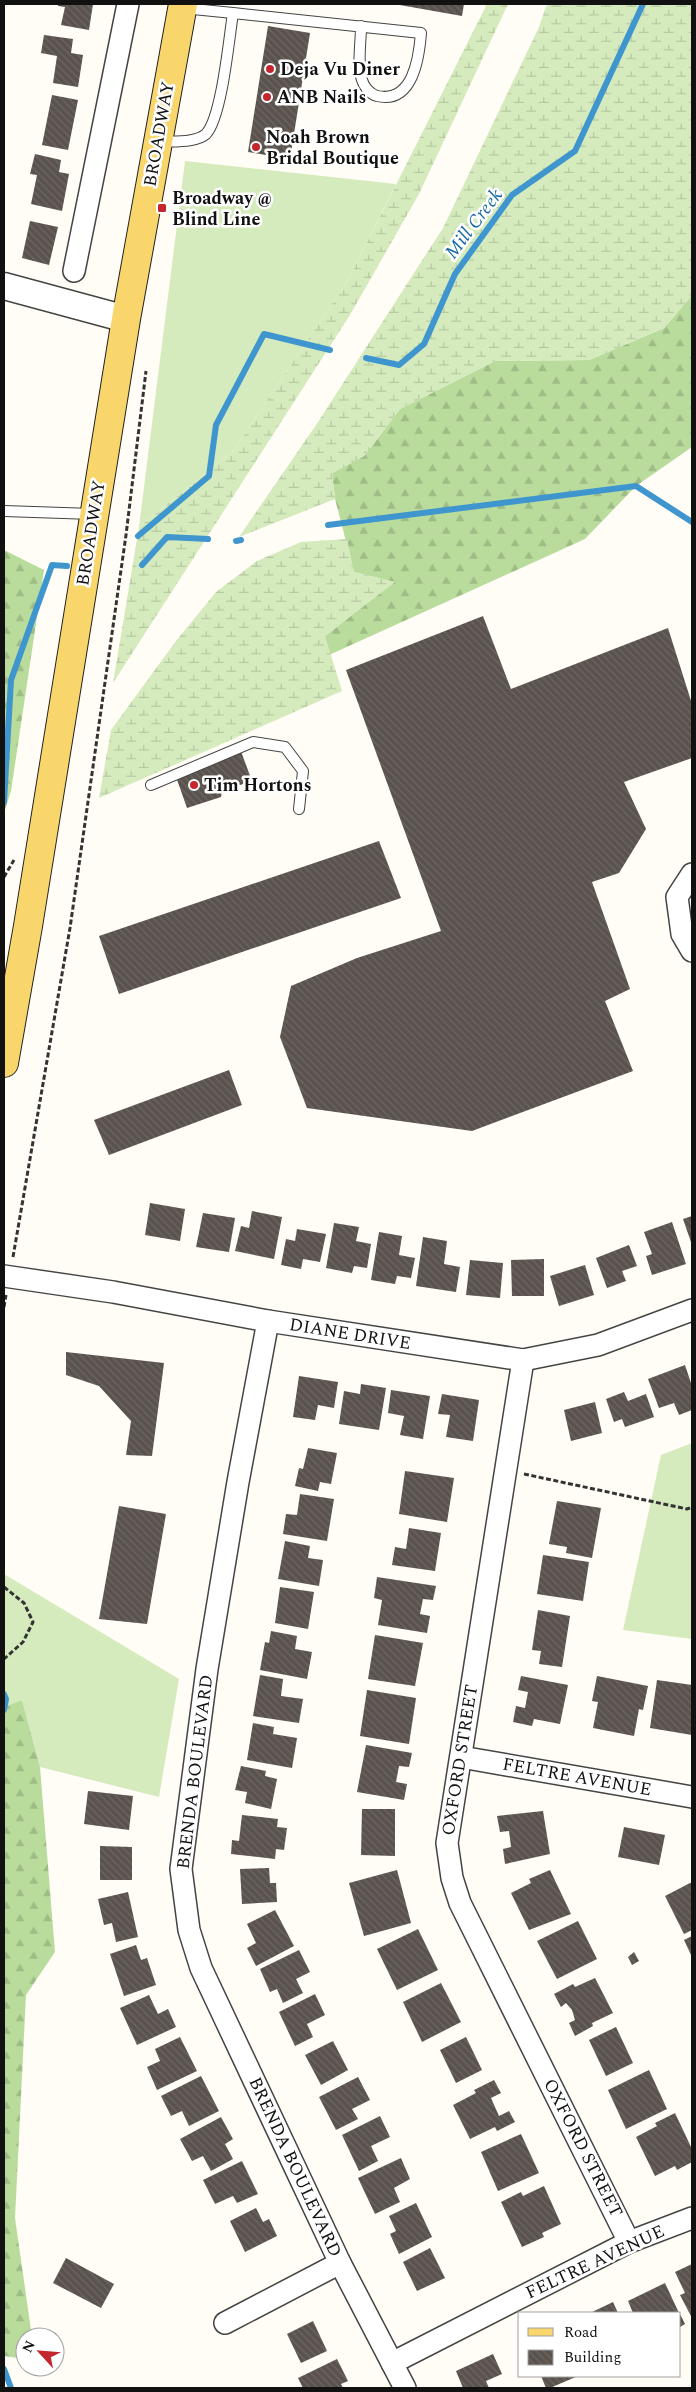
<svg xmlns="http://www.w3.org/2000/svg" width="696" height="2392" font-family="Spectral,serif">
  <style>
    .grass { fill: #d5ebbd }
    .forest { fill: url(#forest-firs) }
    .wetland { fill: url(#wetland-marsh) }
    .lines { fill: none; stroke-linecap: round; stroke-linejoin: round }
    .stream { stroke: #3f96cf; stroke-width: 6 }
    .building { fill: url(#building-back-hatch) }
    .service-casing { stroke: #444; stroke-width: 12 }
    .minor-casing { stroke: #444; stroke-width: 24 }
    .tertiary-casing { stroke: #444; stroke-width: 29 }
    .primary-casing { stroke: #222; stroke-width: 30 }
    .path { stroke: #333; stroke-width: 3; stroke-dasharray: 5 2.5; stroke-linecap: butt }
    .service { stroke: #fff; stroke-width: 10 }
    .minor { stroke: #fff; stroke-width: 21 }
    .tertiary { stroke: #fff; stroke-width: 26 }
    .primary { stroke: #f9d66b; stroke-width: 28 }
    .poi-dot { fill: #c4262e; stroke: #fff; stroke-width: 2 }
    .labels { text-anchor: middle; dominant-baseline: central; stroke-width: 5; stroke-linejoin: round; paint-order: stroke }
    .poi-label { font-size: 18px; font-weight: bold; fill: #111; stroke: #fff; text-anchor: start }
    .street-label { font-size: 18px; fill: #111; stroke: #fff }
    .water-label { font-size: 19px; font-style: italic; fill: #1768a6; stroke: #fff }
  </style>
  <defs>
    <pattern id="forest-firs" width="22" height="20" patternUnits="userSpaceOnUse" patternTransform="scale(1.25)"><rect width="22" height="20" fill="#b9dc9c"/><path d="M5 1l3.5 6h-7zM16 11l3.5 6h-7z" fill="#9ebc85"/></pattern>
    <pattern id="wetland-marsh" width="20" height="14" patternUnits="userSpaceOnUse" patternTransform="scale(1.25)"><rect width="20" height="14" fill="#d5ebbd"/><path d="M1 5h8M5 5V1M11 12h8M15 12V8" fill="none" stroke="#b6c8a1"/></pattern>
    <pattern id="building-back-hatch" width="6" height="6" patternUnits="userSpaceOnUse" patternTransform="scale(1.25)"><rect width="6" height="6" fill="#5a524d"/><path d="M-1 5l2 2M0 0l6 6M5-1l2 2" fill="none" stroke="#6d6662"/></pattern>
  </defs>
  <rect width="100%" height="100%" fill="#fffdf5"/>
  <g class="grass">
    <path d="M185,161L396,184L348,280L233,451L139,527Z"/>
    <path d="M692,1443V1639L623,1630L661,1455Z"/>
    <path d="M4,1574L179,1679L159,1797L40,1767L22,1700L4,1707Z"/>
  </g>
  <g class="forest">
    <path d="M692,295V447L636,486L585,539L329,655L325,636L394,582L354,572L335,499L332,473L364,456L400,409L495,361L589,360L664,328Z"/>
    <path d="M4,550L44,570L11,791L4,813Z"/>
    <path d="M22,1700L40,1767L55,1952L26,1995L15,2218L32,2337H25V2359L4,2356V1707Z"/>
  </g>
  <g class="wetland">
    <path d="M487,4H508L419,194L350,315L113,683L139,527L233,451L348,280Z"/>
    <path d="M547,4H692V295L664,328L589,360L495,361L400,409L364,456L332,473L335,499L239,537L318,422L443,228L539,27Z"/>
    <path d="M347,539L354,572L395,582L325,636L342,691L99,798L111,730L176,641L216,592L257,561L301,542Z"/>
  </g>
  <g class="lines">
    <g class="stream">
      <path d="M366,358L399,365L424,344L455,274L512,195L575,151L643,4"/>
      <path d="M328,525L636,486L692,522"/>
      <path d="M138,536L209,476L216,425L264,334L330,350"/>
      <path d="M236,541L241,540"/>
      <path d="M142,565L167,537L208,539"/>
      <path d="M4,802L11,680L52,565L67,566"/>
      <path d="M4,1694L6,1699L4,1710"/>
      <path d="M4,2369L11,2388"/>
    </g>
  </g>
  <g class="building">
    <path d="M58,4H93L89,30L61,25L65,7L58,6Z"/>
    <path d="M394,4H464L462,16Z"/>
    <path d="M268,26L310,33L290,159L248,152Z"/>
    <path d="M44,35L73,39L71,53L83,55L78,87L53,83L57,56L41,53Z"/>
    <path d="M52,95L78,100L68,150L42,145Z"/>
    <path d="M35,154L61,160L59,172L69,174L62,211L31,204L37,175L30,174Z"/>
    <path d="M30,221L58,227L49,265L22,258Z"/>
    <path d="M483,616L511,689L668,628L692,704V758L624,782L646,829L619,873L592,882L630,989L605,1001L633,1071L472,1131L307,1108L280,1037L291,986L357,958L441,931L346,670Z"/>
    <path d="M239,746L252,781L222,791L221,797L187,808L175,774Z"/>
    <path d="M379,841L401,898L119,994L99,936Z"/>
    <path d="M229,1070L242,1105L109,1155L94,1120Z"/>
    <path d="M150,1203L185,1209L180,1241L145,1235Z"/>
    <path d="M252,1211L282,1217L274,1259L235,1251L241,1226L249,1228Z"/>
    <path d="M203,1213L235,1218L229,1252L196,1247Z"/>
    <path d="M692,1216V1245L683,1219Z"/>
    <path d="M672,1222L686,1264L652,1275L646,1256L652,1254L644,1232Z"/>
    <path d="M334,1223L359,1227L356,1241L371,1244L367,1268L354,1266L352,1273L326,1268Z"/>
    <path d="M297,1229L326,1234L320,1262L303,1259L301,1269L281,1265L286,1239L295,1241Z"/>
    <path d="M379,1232L402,1236L399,1255L415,1258L411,1278L397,1276L395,1284L371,1280Z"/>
    <path d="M423,1237L447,1241L444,1264L460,1267L456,1292L416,1286Z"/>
    <path d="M629,1245L637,1266L622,1271L626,1281L607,1288L596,1258Z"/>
    <path d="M544,1259V1296H512L511,1260Z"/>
    <path d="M470,1260L503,1263L500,1298L466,1295Z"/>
    <path d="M585,1265L594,1295L559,1306L550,1276Z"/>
    <path d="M66,1352L164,1363L152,1456L126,1455L131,1421L99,1386L66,1375Z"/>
    <path d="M685,1365L692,1386V1410L679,1415L674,1403L659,1408L648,1379Z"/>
    <path d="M299,1376L338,1382L334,1408L318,1405L315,1420L293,1417Z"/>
    <path d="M361,1384L386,1388L379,1430L339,1424L344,1391L360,1394Z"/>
    <path d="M391,1390L430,1396L423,1439L400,1435L404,1416L388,1413Z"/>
    <path d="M624,1392L628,1401L646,1394L654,1417L625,1427L622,1419L614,1422L606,1399Z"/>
    <path d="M442,1394L479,1400L473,1441L446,1437L450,1415L438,1414Z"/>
    <path d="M595,1402L602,1433L571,1441L564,1410Z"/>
    <path d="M308,1448L337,1453L331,1484L320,1482L318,1491L295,1486L299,1468L303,1469Z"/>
    <path d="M405,1471L454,1478L447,1522L399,1514Z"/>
    <path d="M300,1494L334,1499L327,1541L283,1534L286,1514L297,1515Z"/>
    <path d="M557,1501L601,1508L592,1558L566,1553L567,1547L549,1544Z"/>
    <path d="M119,1506L166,1514L147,1624L99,1619Z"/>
    <path d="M409,1528L441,1533L435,1571L392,1565L395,1547L406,1549Z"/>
    <path d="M285,1541L310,1546L308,1558L323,1560L319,1586L278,1579Z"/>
    <path d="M543,1555L589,1562L583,1601L537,1594Z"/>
    <path d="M377,1577L436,1586L433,1600L423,1599L420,1614L430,1616L427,1633L378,1625L382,1600L374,1598Z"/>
    <path d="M280,1587L314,1592L308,1629L275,1623Z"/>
    <path d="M538,1610L570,1616L562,1667L539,1664L541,1651L532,1650Z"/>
    <path d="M271,1631L297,1636L295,1649L312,1652L307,1679L260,1670L265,1642L269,1643Z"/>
    <path d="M375,1635L423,1643L415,1686L368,1679Z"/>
    <path d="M260,1675L283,1679L281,1696L303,1699L299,1723L253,1716Z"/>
    <path d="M521,1676L568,1685L560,1724L534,1719L532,1726L513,1722L516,1706L525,1708L528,1692L518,1690Z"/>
    <path d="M597,1676L648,1686L643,1710L639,1709L634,1736L593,1728L598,1702L592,1701Z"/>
    <path d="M657,1680L692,1685V1735L650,1728Z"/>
    <path d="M367,1690L416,1698L409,1744L360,1736Z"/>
    <path d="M253,1723L274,1727L273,1734L297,1738L292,1768L247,1760Z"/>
    <path d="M366,1745L412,1753L409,1767L399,1766L396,1782L407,1784L404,1800L357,1792Z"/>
    <path d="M241,1766L266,1771L265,1776L277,1779L271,1809L245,1803L247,1792L235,1790Z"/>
    <path d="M88,1791L133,1796L129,1830L84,1824Z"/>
    <path d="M362,1809H395V1856L361,1855Z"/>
    <path d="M543,1811L550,1854L505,1864L503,1849L511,1847L509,1831L500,1832L497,1816Z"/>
    <path d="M242,1815L278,1819L277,1827L287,1828L284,1850L276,1849L275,1859L231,1854L232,1840L239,1841Z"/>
    <path d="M624,1827L665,1835L659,1865L618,1857Z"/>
    <path d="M100,1846L132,1847V1880H100Z"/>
    <path d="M269,1868L270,1883H276L277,1902L242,1904L240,1869Z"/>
    <path d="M397,1870L411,1923L364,1936L349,1883Z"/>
    <path d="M550,1870L571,1914L529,1930L511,1893L531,1883L529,1879Z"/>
    <path d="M692,1882V1930L684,1934L665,1896Z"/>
    <path d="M128,1892L138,1937L116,1942L112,1923L104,1925L98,1899Z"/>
    <path d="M275,1910L294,1946L256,1966L247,1948L256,1943L247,1924Z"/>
    <path d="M578,1921L597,1959L557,1979L537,1941Z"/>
    <path d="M418,1929L438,1970L397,1990L377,1949Z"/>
    <path d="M692,1936V1957L684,1940Z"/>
    <path d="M136,1945L141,1960L147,1958L156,1985L124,1996L110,1954Z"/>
    <path d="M299,1950L310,1972L296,1979L303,1993L283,2003L277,1989L270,1992L260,1969Z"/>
    <path d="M634,1952L639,1961L632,1965L628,1957Z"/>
    <path d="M595,1978L613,2013L592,2023L593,2026L575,2036L569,2023L575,2020L572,2010L566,2003L561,2007L554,1994L573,1984L575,1987Z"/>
    <path d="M441,1983L461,2022L422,2042L403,2002Z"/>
    <path d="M315,1994L325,2015L307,2024L313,2037L295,2046L279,2012Z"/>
    <path d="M149,1995L158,2014L168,2009L176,2027L137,2045L120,2008Z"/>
    <path d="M616,2027L633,2063L606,2076L589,2040Z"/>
    <path d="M180,2037L197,2071L157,2090L147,2067L160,2061L155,2049Z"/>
    <path d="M466,2037L482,2070L456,2083L440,2050Z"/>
    <path d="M333,2041L348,2070L321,2085L305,2055Z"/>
    <path d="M649,2070L667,2109L626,2129L608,2090Z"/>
    <path d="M201,2076L219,2111L189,2126L182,2111L171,2116L161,2096Z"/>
    <path d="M358,2077L370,2100L352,2109L358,2119L336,2130L319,2097Z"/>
    <path d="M494,2080L501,2093L491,2098L499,2116L509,2111L515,2122L497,2131L495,2127L470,2139L453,2105L476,2093L474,2090Z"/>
    <path d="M675,2113L692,2149V2162L677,2170L675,2166L655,2176L636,2137L657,2126L655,2123Z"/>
    <path d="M380,2116L390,2137L371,2146L378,2161L359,2171L342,2135Z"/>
    <path d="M221,2117L233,2139L225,2144L233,2159L211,2171L203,2156L192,2161L180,2139Z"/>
    <path d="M521,2134L539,2173L498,2191L481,2152Z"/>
    <path d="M401,2158L410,2179L394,2188L400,2202L375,2214L358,2178Z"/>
    <path d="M242,2161L258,2194L237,2203L233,2196L215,2204L203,2180Z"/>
    <path d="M544,2186L561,2224L542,2233L544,2237L522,2247L501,2202L521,2192L523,2196Z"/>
    <path d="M416,2203L432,2237L399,2254L390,2234L396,2231L389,2216Z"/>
    <path d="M256,2208L263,2222L269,2219L277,2236L245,2252L230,2221Z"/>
    <path d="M430,2248L445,2278L417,2291L403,2262Z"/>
    <path d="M66,2258L114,2284L101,2308L53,2283Z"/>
    <path d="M692,2264V2318L680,2295L685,2293L675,2272Z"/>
    <path d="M665,2283L679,2313H633L628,2301Z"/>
    <path d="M613,2302L618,2313H590Z"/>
    <path d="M680,2314L685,2324L680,2327Z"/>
    <path d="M313,2321L327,2351L301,2363L287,2334Z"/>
    <path d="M493,2354L502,2374L486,2381L489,2388H463L456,2371Z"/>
    <path d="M337,2359L348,2381L341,2384L343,2388H303L298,2378Z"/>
    <path d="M541,2376H578L550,2388H546Z"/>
  </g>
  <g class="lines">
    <g class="service-casing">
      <g id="service">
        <path d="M183,8L233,13"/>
        <path d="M161,142C173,141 196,143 206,134C222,117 229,38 233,13L421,33C419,58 413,104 377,96C370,94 364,87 362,80C357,64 361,43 361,26"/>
        <path d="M4,511L93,514"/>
        <path d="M151,785L253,742L285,747L303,771L299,809"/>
      </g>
    </g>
    <g class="minor-casing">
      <g id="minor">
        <path d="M74,271L128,4"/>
        <path d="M692,874L677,897L682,934L692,951"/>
        <path d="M4,1276L113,1292L268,1321L523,1360L598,1345L692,1310"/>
        <path d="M268,1321L238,1482L207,1669L181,1869L189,1930L201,1968L340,2263L405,2388"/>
        <path d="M523,1360L447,1843L452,1878L460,1903L629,2242"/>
        <path d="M461,1757L692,1797"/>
        <path d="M225,2323L340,2263"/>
        <path d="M392,2363L629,2242L692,2218"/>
      </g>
    </g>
    <g class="tertiary-casing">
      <path id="tertiary" d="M4,286L126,319"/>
    </g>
    <g class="primary-casing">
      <path id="primary" d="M4,1063L28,926L126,319L183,4"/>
    </g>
    <g class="path">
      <path d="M4,877L14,860"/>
      <path d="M13,1257L70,928L126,535L146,371"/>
      <path d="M4,1307L6,1295"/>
      <path d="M524,1474L687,1509L692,1507"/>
      <path d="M4,1587L24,1603L33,1622L23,1642L4,1659"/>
    </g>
    <use href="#service" class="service"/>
    <use href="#minor" class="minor"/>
    <use href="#tertiary" class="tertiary"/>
    <use href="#primary" class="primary"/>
  </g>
  <g class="poi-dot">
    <circle cx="270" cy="69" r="5"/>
    <circle cx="267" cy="97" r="5"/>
    <circle cx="256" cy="147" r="5"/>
    <rect x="157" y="203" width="10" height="10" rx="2.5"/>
    <circle cx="194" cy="785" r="5"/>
  </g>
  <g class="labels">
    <g class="poi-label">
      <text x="280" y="69">Deja Vu Diner</text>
      <text x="277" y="97">ANB Nails</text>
      <text x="266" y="137">Noah Brown<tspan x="266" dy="21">Bridal Boutique</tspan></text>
      <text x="172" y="198">Broadway @<tspan x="172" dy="21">Blind Line</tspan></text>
      <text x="204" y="785">Tim Hortons</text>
    </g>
    <g class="street-label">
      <text transform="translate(159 134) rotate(-80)">BROADWAY</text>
      <text transform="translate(91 533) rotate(-81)">BROADWAY</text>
      <text transform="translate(350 1334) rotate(9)">DIANE DRIVE</text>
      <text transform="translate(460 1760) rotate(-81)">OXFORD STREET</text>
      <text transform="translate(195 1772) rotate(-83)">BRENDA BOULEVARD</text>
      <text transform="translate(577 1777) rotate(10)">FELTRE AVENUE</text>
      <text transform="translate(583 2148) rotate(63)">OXFORD STREET</text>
      <text transform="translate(295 2167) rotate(65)">BRENDA BOULEVARD</text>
      <text transform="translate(595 2262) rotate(-25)">FELTRE AVENUE</text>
    </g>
    <g class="water-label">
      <text transform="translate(474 224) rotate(-53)">Mill Creek</text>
    </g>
  </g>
  <rect width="696" height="2392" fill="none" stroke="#111111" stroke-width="10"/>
  <rect x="518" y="2312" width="162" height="65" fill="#ffffff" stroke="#a0a0a0"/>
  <rect x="528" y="2328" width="25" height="8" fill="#f9d66b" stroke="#a0a0a0"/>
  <text x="564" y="2337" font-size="15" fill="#111111">Road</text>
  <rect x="528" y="2350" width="25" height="15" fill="url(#building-back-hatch)" stroke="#a0a0a0"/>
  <text x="564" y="2362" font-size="15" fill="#111111">Building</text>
  <g transform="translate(40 2352) rotate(296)"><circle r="24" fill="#ffffff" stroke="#a0a0a0"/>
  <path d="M0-4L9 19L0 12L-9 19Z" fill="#c4262e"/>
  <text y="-8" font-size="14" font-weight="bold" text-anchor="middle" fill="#111111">N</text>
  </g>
</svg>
